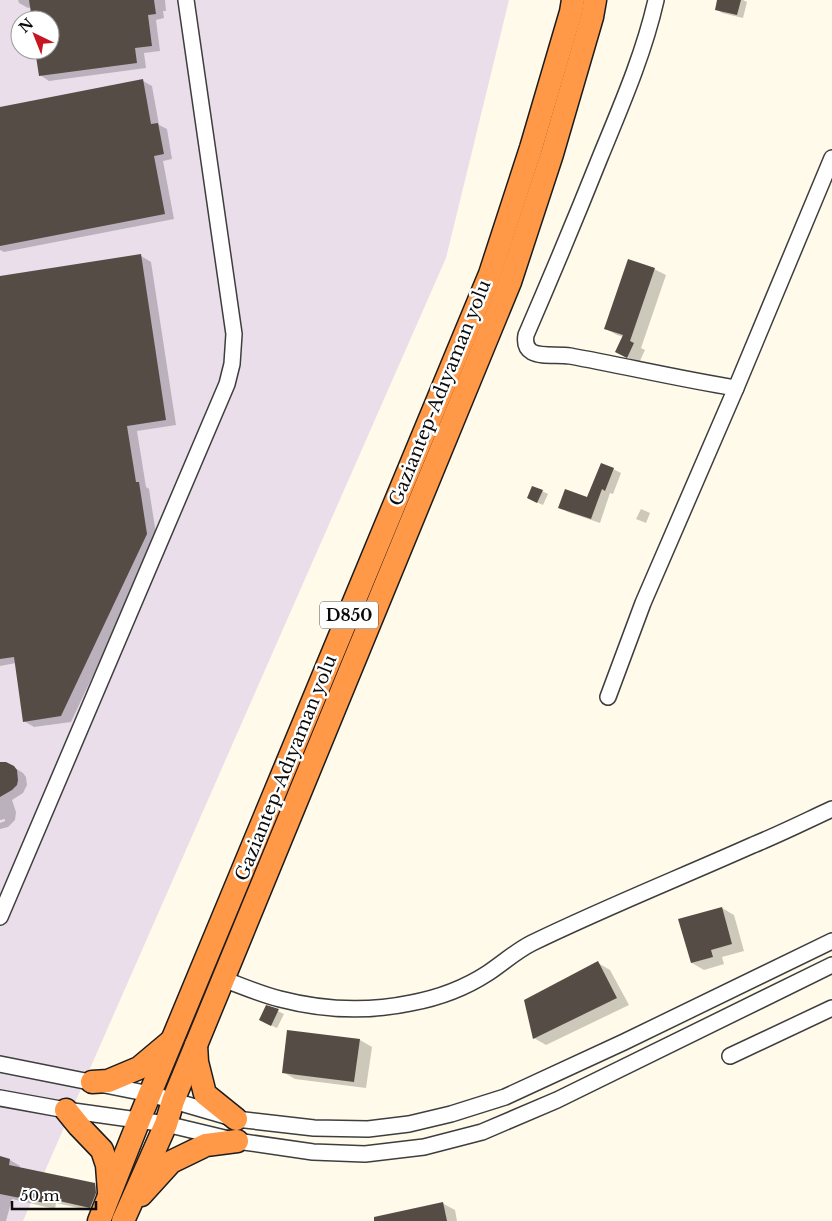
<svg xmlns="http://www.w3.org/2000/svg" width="832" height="1221" font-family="'Libre Baskerville',serif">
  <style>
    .industrial { fill: #eadeeb; fill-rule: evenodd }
    .shadow { fill: #0003 }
    .building { fill: #554c46 }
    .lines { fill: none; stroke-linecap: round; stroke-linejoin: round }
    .minor-casing { stroke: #3e3e3e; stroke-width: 18 }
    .highway-casing { stroke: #1c1c1c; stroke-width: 25 }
    .minor { stroke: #fff; stroke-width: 15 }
    .highway { stroke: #ff9847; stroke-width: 22 }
    .labels { text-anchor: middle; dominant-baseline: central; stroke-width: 5; stroke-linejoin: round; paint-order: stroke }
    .shield { fill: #fff; stroke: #545454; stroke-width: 1 }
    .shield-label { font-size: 16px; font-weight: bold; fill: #0b0b0b }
    .street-label { font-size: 18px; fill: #0b0b0b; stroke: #fff }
  </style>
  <rect width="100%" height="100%" fill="#fffae9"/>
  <path class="industrial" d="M0,0H509L446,258L23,1221H0ZM20,20H50V50H20Z"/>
  <g class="shadow">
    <path d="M18,0H165L166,11H163L164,18L156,20L160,51L144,53L146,68L49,81L40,75L37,50H50V20H33L31,7L28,8L19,3Z"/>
    <path d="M718,0H743L747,2L743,18L722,13L716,9Z"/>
    <path d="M143,81L152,86L159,125L167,129L172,159L163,161L174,219L4,252L0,250V108Z"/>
    <path d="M141,256L151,262L176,425L137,431L146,487L149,489L157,540L71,722L34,727L24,721L16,663L0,666V278Z"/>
    <path d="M654,269L666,275L641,348L645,350L639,363L617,352L624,337L617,335L606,329Z"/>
    <path d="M613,469L621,473L613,494L610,493L600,523L568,512L560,507L588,498Z"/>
    <path d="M542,491L548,494L543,505L534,501Z"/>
    <path d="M641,509L650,513L646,523L636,519Z"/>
    <path d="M0,763L10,765L23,773L26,777L27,785L23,793L12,800L16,812L15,820L8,827L0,829V823L5,821V819L0,820Z"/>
    <path d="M722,908L734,915L744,951L722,957L724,964L704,970L692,963Z"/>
    <path d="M598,963L610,970L629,1005L546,1045L534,1038Z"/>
    <path d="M267,1006L284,1014L277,1028L266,1023Z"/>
    <path d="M360,1040L372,1047L366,1088L295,1079L283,1072Z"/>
    <path d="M0,1157L10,1160L20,1166V1168L95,1185L105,1191L101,1213L56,1203L55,1209L12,1199L6,1221H0Z"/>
    <path d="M442,1203L455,1210L457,1221H390Z"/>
  </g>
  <g class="building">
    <path d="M29,0H154L156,14L148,15L152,46L135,48L137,63L39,76L35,50H50V20H32Z"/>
    <path d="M717,0H741L737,15L715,10Z"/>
    <path d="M143,79L151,124L158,123L164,154L154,156L165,214L0,246V107Z"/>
    <path d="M141,254L166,420L127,426L136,482H139L147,534L61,716L23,722L14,657L0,659V276Z"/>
    <path d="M628,259L655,268L630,341L634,343L627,358L615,352L623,335L604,329Z"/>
    <path d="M601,463L614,468L605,491L602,489L591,519L558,508L565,489L587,497Z"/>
    <path d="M532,486L543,490L537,503L527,498Z"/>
    <path d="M0,762H6L14,766L17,770L18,780L17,785L12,790L0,797Z"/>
    <path d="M722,907L732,944L711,950L713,957L691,963L678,919Z"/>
    <path d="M598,961L617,998L533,1039L524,1000Z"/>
    <path d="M266,1005L279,1009L271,1026L259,1020Z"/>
    <path d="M287,1030L360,1039L354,1082L282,1073Z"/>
    <path d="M0,1156L10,1159L9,1165L95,1183L96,1193L90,1208L46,1198L45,1203L0,1194Z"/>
    <path d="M443,1202L447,1221H374V1217Z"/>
  </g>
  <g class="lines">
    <g class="minor-casing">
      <g id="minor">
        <path d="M656,0C644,53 622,104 601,155C577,215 552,275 526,335C525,341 525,348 532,352C541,357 559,354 570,356C625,366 680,379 736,388"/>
        <path d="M608,697L643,603L736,388L832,158"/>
        <path d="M0,917L227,384L232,364L234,334L186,0"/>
        <path d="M223,979C242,986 260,994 280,999C322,1010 368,1012 411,1003C438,998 465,988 488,973C503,963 516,951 532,943C604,908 679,878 753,845C780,834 806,821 832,809"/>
        <path d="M730,1056L832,1008"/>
        <path d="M0,1064L150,1094L236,1119L314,1128L368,1129L409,1124L451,1114L505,1097L624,1042L832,941"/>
        <path d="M0,1098L66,1110L166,1124L237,1141L313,1152L365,1154L424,1147L482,1132L557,1100L832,965"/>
      </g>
    </g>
    <g class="highway-casing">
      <g id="highway">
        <path d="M196,1045L197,1062L205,1094L236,1119"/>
        <path d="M92,1082L108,1081L139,1068L170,1042"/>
        <path d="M66,1110L79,1126L102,1150L107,1165L109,1192"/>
        <path d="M141,1195L171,1162L206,1145L237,1141"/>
        <path d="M99,1221L139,1120L490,274L531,148L571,12L573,0"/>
        <path d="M123,1221L166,1124L173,1101L510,282L552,154L592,17L595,0"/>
      </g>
    </g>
    <use href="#minor" class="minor"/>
    <use href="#highway" class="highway"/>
  </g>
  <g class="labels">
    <rect class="shield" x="320" y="601.5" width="58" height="27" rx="4"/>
    <g class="shield-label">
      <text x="349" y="615">D850</text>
    </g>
    <g class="street-label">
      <text transform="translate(440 393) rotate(-68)">Gaziantep-Adıyaman yolu</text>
      <text transform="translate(286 768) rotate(-68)">Gaziantep-Adıyaman yolu</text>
    </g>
  </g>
  <g transform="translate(35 35) rotate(317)"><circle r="24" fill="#ffffff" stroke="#9d9d9d"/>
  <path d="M0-4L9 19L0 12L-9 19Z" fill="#c71622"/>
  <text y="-8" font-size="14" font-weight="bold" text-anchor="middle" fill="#0b0b0b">N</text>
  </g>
  <path d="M12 1201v8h84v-8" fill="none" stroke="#0b0b0b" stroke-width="2.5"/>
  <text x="20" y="1201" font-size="15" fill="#0b0b0b" stroke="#ffffff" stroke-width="4" paint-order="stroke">50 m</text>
</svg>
